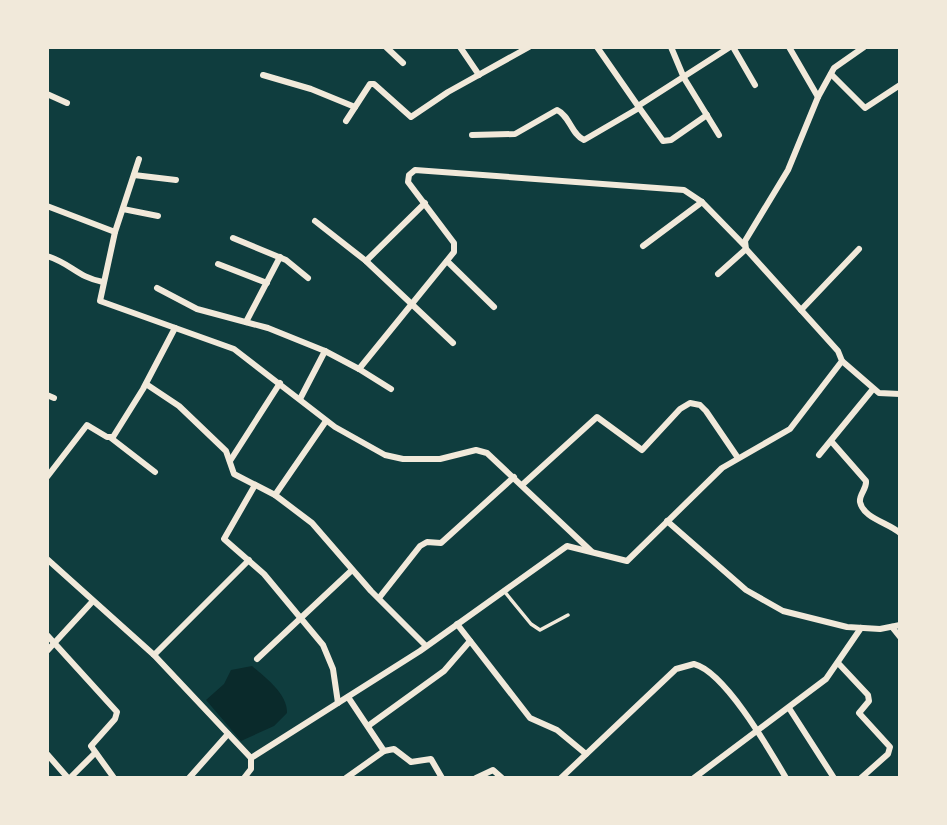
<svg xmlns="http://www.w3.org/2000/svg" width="947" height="825" font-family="'Space Grotesk',sans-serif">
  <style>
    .water { fill: #0a2a2b }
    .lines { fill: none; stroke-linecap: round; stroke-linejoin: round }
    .service { stroke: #f1e9da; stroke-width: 3.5 }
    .minor { stroke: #f1e9da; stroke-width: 6 }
  </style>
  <rect width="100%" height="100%" fill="#0f3d3e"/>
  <path class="water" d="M252,666C265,677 288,694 287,713L274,726L241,741L206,700L224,684L231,670Z"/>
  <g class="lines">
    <path class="service" d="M504,591L531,624L540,630L568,615"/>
    <g class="minor">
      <path d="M386,47L403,63"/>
      <path d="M460,47L479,75"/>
      <path d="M597,47L638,106L730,47"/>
      <path d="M671,47L684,78L719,135"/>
      <path d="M733,47L755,85"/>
      <path d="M789,47L818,97"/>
      <path d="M831,74L865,108L900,85"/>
      <path d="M263,75L311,89L355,107"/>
      <path d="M47,94L67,103"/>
      <path d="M638,106L663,141L671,140L707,115"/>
      <path d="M346,121L370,84H374L411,117L448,92L529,47"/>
      <path d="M472,135L515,134L557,110C570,116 571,134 584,140L639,108"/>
      <path d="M139,159L115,232L100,301L234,349L335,427L385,455L403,459H440L476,450L487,453L591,551"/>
      <path d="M134,175L176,180"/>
      <path d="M47,206L115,232"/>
      <path d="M123,209L158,216"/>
      <path d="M315,221L366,261L453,343"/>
      <path d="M233,238L286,260L308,278"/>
      <path d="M643,246L702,202"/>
      <path d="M47,256C72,264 77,277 103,282"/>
      <path d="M366,261L425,203"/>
      <path d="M447,261L494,307"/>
      <path d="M218,264L267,283"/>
      <path d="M718,274L746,249"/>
      <path d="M157,288L197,309L268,328L325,351L359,369L454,252V243L408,182L409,175L415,170L684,190L702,202L745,246"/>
      <path d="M801,310L859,249"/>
      <path d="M246,322L280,257"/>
      <path d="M842,361L879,393L900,394"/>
      <path d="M359,369L391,389"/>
      <path d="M146,384L179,406L226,451L234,474L275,495L312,523L371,591L426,646"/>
      <path d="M47,395L54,398"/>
      <path d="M300,399L325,351"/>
      <path d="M111,438L155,472"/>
      <path d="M831,441L866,481C867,489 859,494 860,502C863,518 889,523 900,533"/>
      <path d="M819,455L873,389"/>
      <path d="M230,461L280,383"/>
      <path d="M47,477L87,425L107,437H113L143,389L175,328"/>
      <path d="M255,485L224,539L264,574L323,645L333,669L338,703"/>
      <path d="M522,485L597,417L642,450L680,409L690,403L700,405L706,411L738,458"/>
      <path d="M275,495L326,421"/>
      <path d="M667,521L746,590L783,611L847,627L880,629L900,625"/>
      <path d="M47,559L154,655L251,758V769L244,778"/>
      <path d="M379,598L420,546L427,542L441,543L514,477"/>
      <path d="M457,624L530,718L557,730L586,754"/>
      <path d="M892,627L900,637"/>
      <path d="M47,635L117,712L115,719L91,746L114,778"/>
      <path d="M47,651L92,602"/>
      <path d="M154,655L249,560"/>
      <path d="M257,659L352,570"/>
      <path d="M839,664L868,695L869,701L859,713L890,747L888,754L861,778"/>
      <path d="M789,708L834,778"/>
      <path d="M368,726L444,671L470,641"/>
      <path d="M384,751L394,749L411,762L431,759L442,778"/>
      <path d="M47,754L68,778"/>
      <path d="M251,758L420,651L567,546L627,561L722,468L790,429L842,361L838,351L746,249L745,241L788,170L818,97L834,68L864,47"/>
      <path d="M70,778L94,754"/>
      <path d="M189,778L228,734"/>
      <path d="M346,778L384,751L348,697"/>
      <path d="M476,778L493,770L502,778"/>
      <path d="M561,778L676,669L694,664C725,672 769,749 786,778"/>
      <path d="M694,778L826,679L861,628"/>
    </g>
  </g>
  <rect width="947" height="825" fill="none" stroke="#f1e9da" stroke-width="98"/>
</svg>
